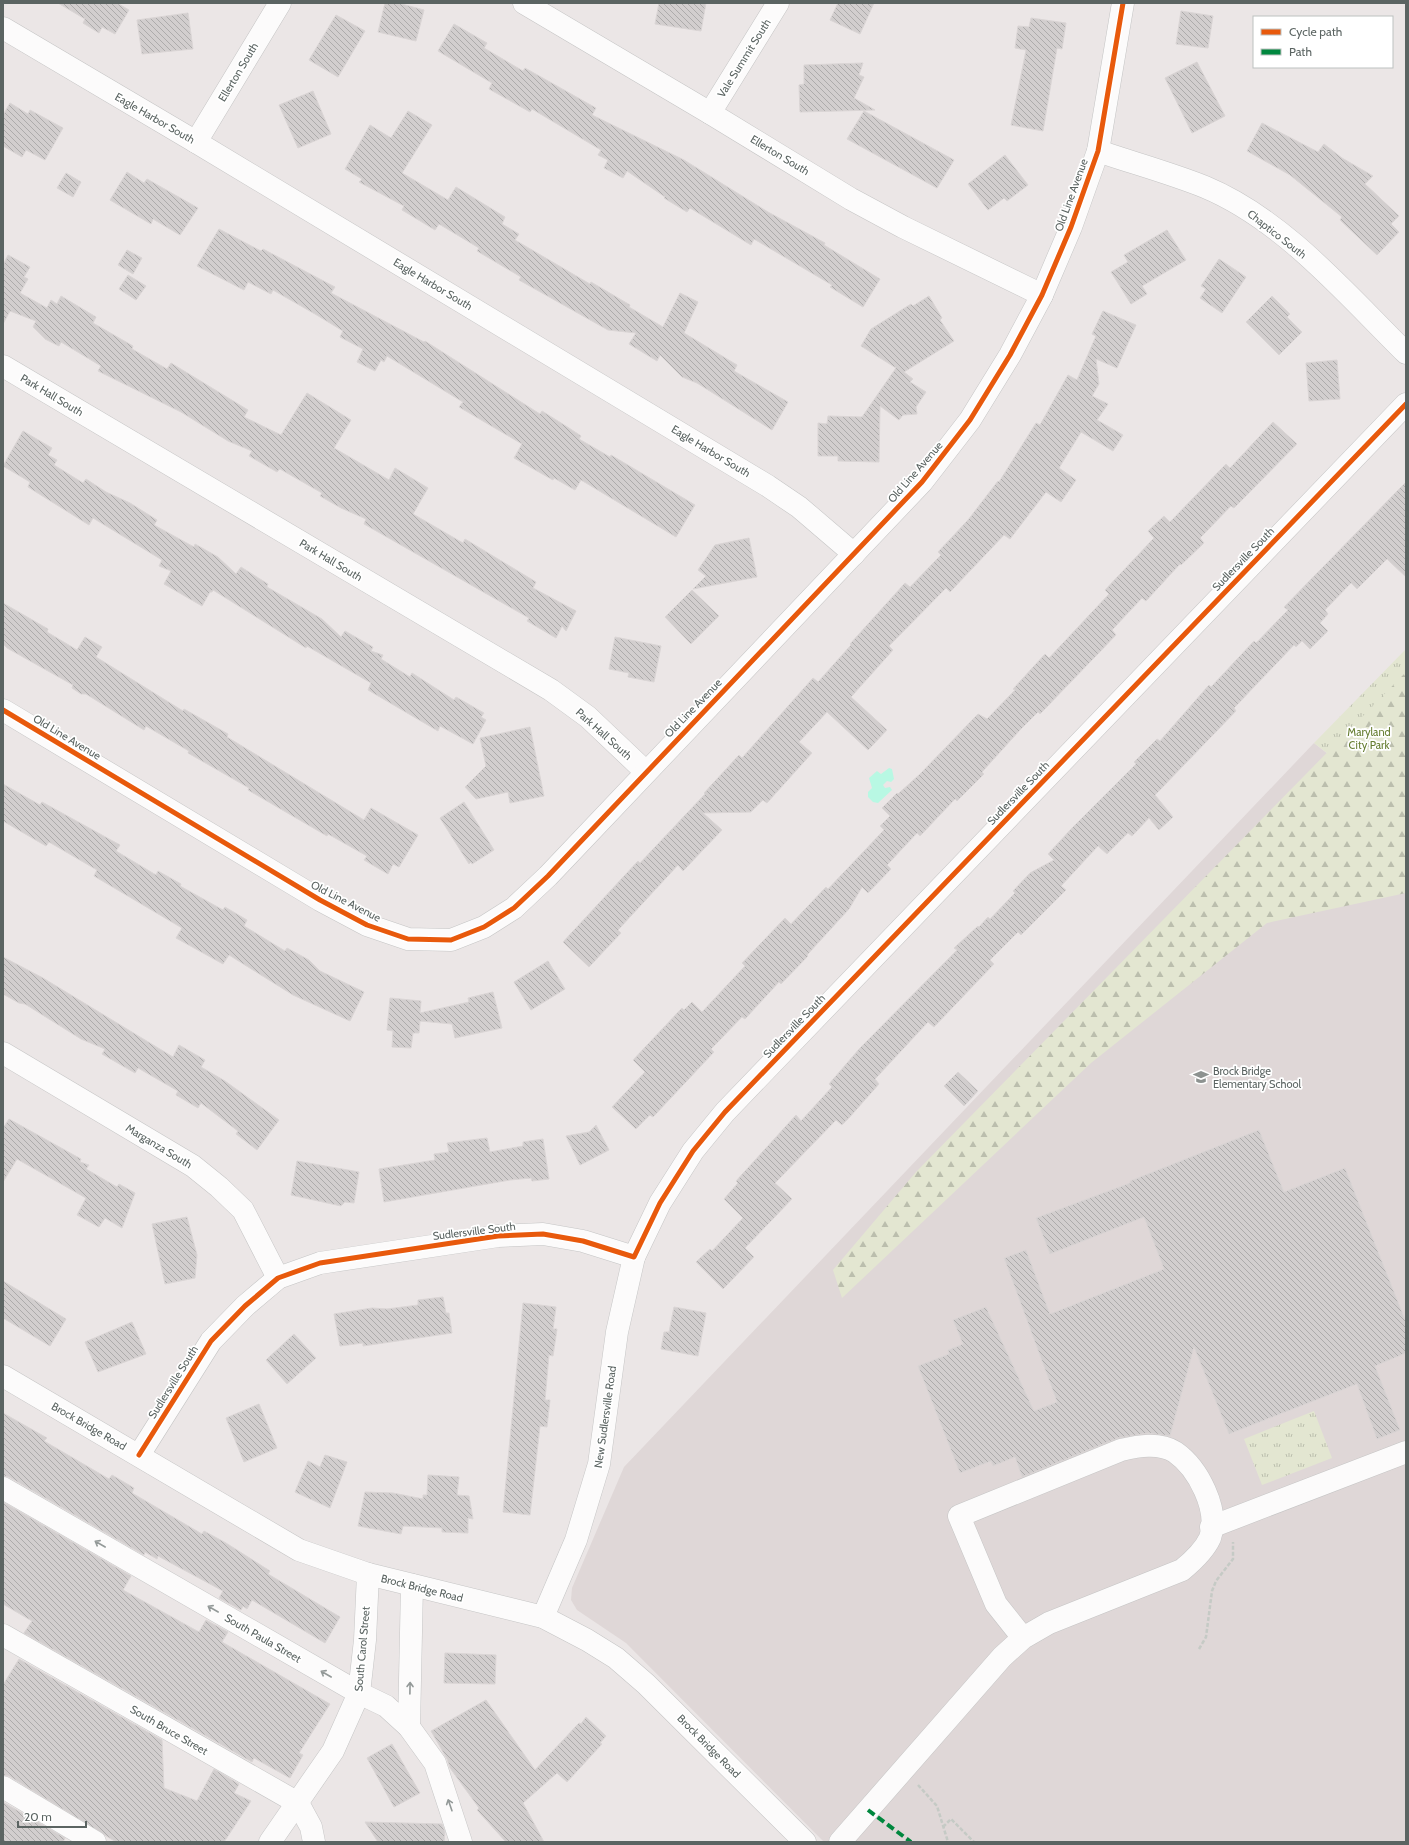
<svg xmlns="http://www.w3.org/2000/svg" width="1409" height="1845" font-family="Cabin,sans-serif">
  <style>
    .education { fill: #dfd7d7 }
    .grass { fill: url(#grass-tufts) }
    .forest { fill: url(#forest-firs) }
    .water { fill: #b8f8e3 }
    .building { fill: url(#building-back-hatch); stroke: #dad5d5 }
    .lines { fill: none; stroke-linecap: round; stroke-linejoin: round }
    .minor-casing { stroke: #c5c5c5; stroke-width: 23 }
    .path { stroke: #c5cac5; stroke-width: 2.5; stroke-dasharray: 4 2; stroke-linecap: butt }
    .minor { stroke: #fcfbfb; stroke-width: 22 }
    .quiet { stroke: #00873e; stroke-width: 4; stroke-dasharray: 8 4; stroke-linecap: butt }
    .cycleway-casing { stroke: #fff; stroke-width: 8 }
    .cycleway { stroke: #e8590c; stroke-width: 5 }
    .oneway { stroke: #939998 }
    .labels { text-anchor: middle; dominant-baseline: central; stroke-width: 3.5; stroke-linejoin: round; paint-order: stroke }
    .street-label { font-size: 11px; fill: #5b6462; stroke: #fff }
    .park-label { font-size: 11px; fill: #667d31; stroke: #fff }
    .poi-label { font-size: 11px; fill: #5b6462; stroke: #fff; text-anchor: start }
  </style>
  <defs>
    <pattern id="grass-tufts" width="24" height="20" patternUnits="userSpaceOnUse"><rect width="24" height="20" fill="#e3e6d1"/><path d="M3 7l-1-3M5 7V3M7 7l1-3M15 17l-1-3M17 17v-4M19 17l1-3" fill="none" stroke="#bbbead"/></pattern>
    <pattern id="forest-firs" width="22" height="20" patternUnits="userSpaceOnUse"><rect width="22" height="20" fill="#e3e6d1"/><path d="M5 1l3.5 6h-7zM16 11l3.5 6h-7z" fill="#bbbead"/></pattern>
    <pattern id="building-back-hatch" width="6" height="6" patternUnits="userSpaceOnUse"><rect width="6" height="6" fill="#d2cece"/><path d="M-1 5l2 2M0 0l6 6M5-1l2 2" fill="none" stroke="#adabab"/></pattern>
  </defs>
  <rect width="100%" height="100%" fill="#ebe6e6"/>
  <path class="education" d="M1314,743L1406,815V1842H824L626,1643L577,1610L571,1600L572,1588L624,1467Z"/>
  <g class="grass">
    <path d="M1406,649V815L1314,743Z"/>
    <path d="M1314,1411L1332,1458L1262,1485L1244,1439Z"/>
  </g>
  <path class="forest" d="M1406,672V893L1267,923L1091,1063L842,1298L833,1270L916,1172Z"/>
  <path class="water" d="M889,768L892,769L894,779L891,782L887,781L883,785L885,788L890,787L892,790L878,803L873,802L868,797V792L872,788L869,778L877,771L881,774Z"/>
  <g class="building">
    <path d="M58,3H117L129,10L115,34L102,27L99,33L83,23L85,19Z"/>
    <path d="M385,3H398L424,10L416,41L378,32Z"/>
    <path d="M659,3H706L701,31L655,24Z"/>
    <path d="M838,3H874L860,34L830,20Z"/>
    <path d="M1181,11L1213,16L1208,48L1176,44Z"/>
    <path d="M188,13L193,49L142,54L137,20Z"/>
    <path d="M336,15L365,31L338,77L309,60Z"/>
    <path d="M1031,18L1066,23L1062,49L1057,48L1043,131L1011,125L1026,50L1015,48L1018,26L1029,27Z"/>
    <path d="M454,24L487,43L484,48L523,71L525,68L596,108L592,115L684,160L768,212L825,243L824,245L880,279L863,307L830,287L832,285L754,239L751,245L690,208L687,212L664,198L665,197L627,171L623,178L604,168L608,160L598,155L601,150L532,109L530,112L489,89L492,83L438,51Z"/>
    <path d="M1197,62L1225,116L1192,133L1165,78Z"/>
    <path d="M863,63L859,75L864,77L854,98L875,110L800,112L799,85L804,84V65Z"/>
    <path d="M313,91L331,134L298,148L279,105Z"/>
    <path d="M10,103L28,114L30,110L63,128L45,160L26,150L22,157L3,146V115Z"/>
    <path d="M408,111L432,125L402,173L448,200L456,187L505,217L502,224L519,234L515,240L590,284L591,282L630,305L629,307L663,327L680,293L698,302L684,333L737,365L734,371L788,402L772,430L697,383L682,377L660,355L657,361L629,344L636,333L608,330L519,280L521,277L477,251L479,248L439,224L435,230L402,210L404,206L359,182L362,179L345,169L370,125L391,138Z"/>
    <path d="M864,111L954,160L937,188L847,139Z"/>
    <path d="M1262,123L1318,152L1324,144L1342,158L1373,176L1365,184L1399,216L1391,224L1399,232L1377,255L1340,220L1342,217L1290,175L1247,151Z"/>
    <path d="M1005,155L1028,185L1007,201L1004,198L988,210L968,184Z"/>
    <path d="M127,172L144,183L147,179L198,208L180,235L153,219L151,224L110,200Z"/>
    <path d="M66,173L81,182L73,197L57,188Z"/>
    <path d="M219,229L261,251L263,249L335,287L331,293L424,342L425,341L540,414L542,411L569,428L581,436L579,439L610,457L611,455L695,505L676,537L581,480L575,490L554,478L553,480L514,458L522,444L459,407L463,402L387,356L384,362L381,360L375,371L357,362L363,349L340,337L343,331L315,314L273,290L271,294L248,282L244,290L197,266Z"/>
    <path d="M1167,230L1186,260L1142,286L1147,294L1131,304L1111,272L1128,262L1124,255Z"/>
    <path d="M127,250L142,258L133,274L118,265Z"/>
    <path d="M8,255L30,267L24,277L28,279L20,293L47,308L51,300L57,304L61,296L96,317L93,323L133,346L132,349L167,369L171,363L248,410L244,417L281,435L307,393L351,420L334,448L389,480L395,468L428,488L413,514L463,543L465,539L536,582L533,588L576,611L566,631L562,626L556,638L527,621L529,618L364,524L366,519L341,508L320,496L322,493L280,469L277,472L249,456L252,451L228,441L181,412L98,371L101,366L61,342L59,346L45,339L33,327L36,321L10,311L3,324V265Z"/>
    <path d="M1219,259L1246,277L1222,313L1200,298L1206,289L1201,286Z"/>
    <path d="M128,275L146,286L136,300L119,289Z"/>
    <path d="M929,296L942,318L940,320L954,341L904,372L913,379L910,382L926,392L916,407L917,414L903,415L899,420L880,406L879,462L838,461V456H818V423L827,424L828,416L862,417L896,368L861,346L871,329L911,304L913,306Z"/>
    <path d="M1272,296L1290,314L1287,317L1302,332L1279,355L1246,322Z"/>
    <path d="M1103,311L1136,325L1117,368L1096,359L1099,384L1092,396L1108,404L1097,420L1123,435L1113,451L1081,432L1059,468L1076,480L1061,502L1046,492L1010,539L1004,535L950,592L946,588L889,646L893,650L851,697L887,730L868,750L827,712L799,742L812,753L767,803L763,800L751,812L703,813L722,830L683,871L678,865L618,930L621,933L589,967L563,942L638,861L640,863L705,794L704,793L739,755L742,758L813,678L818,682L851,645L850,644L905,583L910,587L941,555L938,552L968,520L998,481L999,482L1036,423L1040,425L1068,375L1077,380L1096,336L1092,334Z"/>
    <path d="M1337,360L1340,399L1309,401L1306,363Z"/>
    <path d="M1273,422L1297,444L1234,508L1231,506L1200,538L1204,543L1181,565L1180,564L1146,601L1142,598L1112,630L1116,635L1040,714L1038,712L1020,730L982,772L984,774L957,801L955,799L920,836L917,833L887,865L891,869L868,893L862,887L849,909L807,955L808,956L781,984L779,982L745,1019L742,1017L711,1049L714,1052L653,1117L650,1115L636,1129L612,1107L645,1072L633,1060L682,1008L684,1010L692,1002L702,1012L745,966L742,963L785,918L791,924L826,887L828,889L884,830L880,826L890,816L882,808L897,793L898,794L920,774L978,714L987,719L1015,690L1013,689L1045,654L1049,658L1109,594L1105,590L1154,538L1148,531L1164,516L1170,522L1226,464L1230,468Z"/>
    <path d="M23,431L52,448L48,455L57,460L54,465L83,483L86,479L106,492L130,503L157,520L154,525L194,547L195,544L218,557L236,574L241,567L268,584L267,587L322,619L341,637L345,631L373,647L371,651L383,655L381,659L410,677L412,673L454,700L456,697L484,713L481,717L486,720L473,744L440,726L438,731L368,690L371,683L307,646L306,648L213,590L212,592H210L202,606L164,584L171,571L159,566L162,560L93,518L89,525L28,487L30,482L3,466Z"/>
    <path d="M1406,482V577L1387,559L1357,589L1351,583L1325,610L1328,614L1320,623L1328,631L1310,649L1302,641L1296,647L1294,645L1234,708L1236,711L1155,795L1173,817L1159,830L1149,818L1132,836L1128,833L1107,854L1098,846L1061,886L1066,890L1021,935L1018,932L990,960L994,964L934,1027L928,1022L875,1079L879,1084L848,1119L842,1125L836,1120L775,1183L792,1199L745,1248L754,1257L723,1289L696,1262L710,1249L712,1251L743,1218L724,1199L738,1183L736,1181L796,1115L801,1121L832,1087L829,1084L860,1048L957,950L954,948L978,926L979,927L988,917L990,919L1015,893L1013,891L1030,873L1054,860L1048,854L1073,827L1136,764L1134,762L1157,739L1160,741L1209,685L1211,687L1254,641L1256,643L1288,610L1284,607Z"/>
    <path d="M749,538L757,577L693,589L706,576L698,570L715,545Z"/>
    <path d="M692,590L719,616L691,644L665,617Z"/>
    <path d="M3,603L48,629L47,632L77,650L85,637L102,647L96,657L183,711L184,709L228,734L227,737L364,820L371,808L418,835L399,867L393,864L388,874L364,860L367,856L328,834L327,836L248,790L249,788L188,753L189,751L146,726L144,730L86,694H81L72,688L73,685L7,648L3,644Z"/>
    <path d="M615,637L661,646L654,682L628,677L629,673L609,669Z"/>
    <path d="M530,727L544,796L510,803L508,792L476,799L465,787L486,766L480,738Z"/>
    <path d="M3,784L40,805L42,802L120,845L116,851L156,875L158,871L181,884L180,886L223,910L225,907L247,920L244,926L285,951L287,948L309,960L320,971L364,992L350,1021L293,995L229,955L223,964L176,938L182,928L94,876L97,870L49,842L46,846L3,821Z"/>
    <path d="M464,802L494,850L472,864L471,862L469,864L440,818Z"/>
    <path d="M3,957L43,978L173,1057L179,1045L205,1060L201,1067L225,1081L279,1120L257,1150L236,1134L238,1131L201,1103L198,1108L176,1095L178,1091L138,1068L135,1073L102,1054L105,1049L81,1039L25,1004L19,1003L3,994Z"/>
    <path d="M548,961L565,989L531,1010L514,982Z"/>
    <path d="M493,992L502,1028L455,1038L452,1024L420,1021L419,1033H413L411,1048L392,1047L393,1031L387,1030L390,998L421,1001L420,1013L469,1002L468,998Z"/>
    <path d="M958,1072L978,1091L964,1106L944,1086Z"/>
    <path d="M9,1119L81,1159L80,1162L89,1165L86,1169L117,1187L119,1184L135,1193L122,1228L105,1218L99,1227L77,1215L86,1198L17,1159L3,1182V1128Z"/>
    <path d="M596,1125L609,1150L580,1165L566,1136L589,1132Z"/>
    <path d="M1259,1130L1284,1192L1345,1168L1406,1322V1353L1375,1366L1400,1430L1377,1439L1357,1384L1229,1434L1194,1347L1170,1436L1148,1433L1118,1438L1022,1477L1015,1457L993,1466L991,1461L960,1473L918,1366L949,1354L948,1350L963,1344L953,1320L986,1307L1034,1411L1057,1402L1004,1258L1026,1250L1050,1314L1164,1269L1144,1217L1050,1254L1036,1218L1130,1183V1181Z"/>
    <path d="M487,1138L490,1152L523,1146V1142L543,1139L549,1179L532,1181L531,1178L510,1180L384,1202L379,1169L435,1160L434,1154L449,1152L447,1143Z"/>
    <path d="M297,1161L359,1172L354,1203L345,1202L341,1206L291,1195Z"/>
    <path d="M187,1217L197,1255L195,1278L165,1284L152,1224Z"/>
    <path d="M3,1281L66,1319L50,1346L3,1318Z"/>
    <path d="M443,1297L446,1313H449L452,1333L363,1346V1343L340,1346L334,1314L372,1308L387,1309L418,1305V1300Z"/>
    <path d="M523,1303L556,1307L553,1329H557L553,1356L549,1355L545,1400H550L547,1427L540,1426L530,1515L503,1512Z"/>
    <path d="M674,1307L706,1313L698,1356L661,1349L664,1332H669Z"/>
    <path d="M132,1322L146,1354L98,1372L85,1342Z"/>
    <path d="M294,1334L316,1358L287,1384L266,1360Z"/>
    <path d="M259,1404L277,1448L244,1462L226,1418Z"/>
    <path d="M3,1413L47,1438L44,1441L109,1479L112,1475L134,1488L132,1493L202,1534L204,1531L226,1543L270,1571L268,1574L340,1617L325,1643L252,1600L247,1609L243,1606L241,1610L219,1598L223,1591L158,1556L157,1559L145,1552L144,1555L9,1477L3,1476Z"/>
    <path d="M325,1455L347,1462L330,1508L295,1492L308,1461L320,1467Z"/>
    <path d="M428,1475L459,1477L457,1495L469,1496L473,1519L468,1518V1533L442,1532V1528L403,1526L401,1534L358,1526L365,1492L393,1493L423,1499V1495H427Z"/>
    <path d="M3,1502L131,1576L123,1590L199,1632L206,1620L228,1632L222,1642L330,1704L299,1753L303,1755L290,1778L254,1758L252,1762L24,1633L32,1621L3,1604Z"/>
    <path d="M445,1653L496,1655L495,1684L444,1683Z"/>
    <path d="M19,1659L162,1740L164,1788L197,1801L214,1769L239,1784L234,1793L251,1801L224,1842H116L9,1776L3,1775V1685Z"/>
    <path d="M486,1700L535,1770L579,1723L581,1724L586,1717L606,1736L600,1743L602,1744L567,1782L557,1773L523,1803L544,1842H506L477,1810L479,1808L450,1768L447,1759L431,1731Z"/>
    <path d="M392,1744L420,1793L394,1807L367,1758Z"/>
    <path d="M3,1802L65,1838L63,1842H3Z"/>
    <path d="M365,1822L442,1824L445,1832L444,1842H378Z"/>
  </g>
  <g class="lines">
    <g class="minor-casing">
      <g id="minor">
        <path d="M524,3L710,113L851,199L903,227L1042,295"/>
        <path d="M3,28L196,142L768,486L799,507L854,554"/>
        <path d="M710,113L778,3"/>
        <path d="M196,142L280,3"/>
        <path d="M1098,151C1133,163 1170,173 1205,187C1284,220 1346,294 1406,353"/>
        <path d="M3,366L551,690L588,717L646,772"/>
        <path d="M3,710L320,900L367,925L408,939L451,940L484,927L514,908L548,876L922,482L970,420L1010,355L1042,295L1071,227L1098,151L1123,3"/>
        <path d="M3,1053L193,1166L219,1187L243,1210L278,1278"/>
        <path d="M3,1376L299,1550L368,1574L543,1617L587,1640L616,1658L646,1684L805,1842"/>
        <path d="M139,1455L211,1341L245,1306L278,1278L320,1263L498,1236L543,1234L583,1241L634,1257L660,1203L693,1151L725,1112L1406,404"/>
        <path d="M3,1488L359,1693L386,1706L409,1727L435,1763L461,1842"/>
        <path d="M1211,1527L1406,1452"/>
        <path d="M543,1617L576,1540L599,1464L617,1332L634,1257"/>
        <path d="M3,1635L298,1803L311,1827L314,1842"/>
        <path d="M409,1727L412,1585"/>
        <path d="M3,1787L95,1842"/>
        <path d="M270,1842L333,1751L359,1693L365,1640L368,1574"/>
        <path d="M840,1842L1002,1657L1023,1638L1049,1623L1182,1570C1193,1561 1204,1551 1210,1538C1220,1510 1198,1468 1175,1452C1159,1442 1138,1446 1121,1450L959,1516L996,1604L1023,1638"/>
      </g>
    </g>
    <g class="path">
      <path d="M1199,1649L1206,1637L1212,1591L1216,1581L1233,1559V1542"/>
      <path d="M918,1785L937,1806L948,1842"/>
      <path d="M943,1827L951,1819L974,1842"/>
    </g>
    <use href="#minor" class="minor"/>
    <path class="quiet" d="M868,1810L911,1842"/>
    <g class="cycleway-casing">
      <g id="cycleway">
        <path d="M3,710L320,900L367,925L408,939L451,940L484,927L514,908L548,876L922,482L970,420L1010,355L1042,295L1071,227L1098,151L1123,3"/>
        <path d="M139,1455L211,1341L245,1306L278,1278L320,1263L498,1236L543,1234L583,1241L634,1257L660,1203L693,1151L725,1112L1406,404"/>
      </g>
    </g>
    <use href="#cycleway" class="cycleway"/>
  </g>
  <defs><path id="oneway-shaft" d="M-6 0H5M1.5-3L5.5 0L1.5 3" fill="none" stroke-width="1.6" stroke-linecap="round" stroke-linejoin="round"/></defs>
  <g class="oneway">
    <use href="#oneway-shaft" transform="translate(100 1544) rotate(-150)"/>
    <use href="#oneway-shaft" transform="translate(213 1609) rotate(-150)"/>
    <use href="#oneway-shaft" transform="translate(326 1674) rotate(-150)"/>
    <use href="#oneway-shaft" transform="translate(410 1688) rotate(-89)"/>
    <use href="#oneway-shaft" transform="translate(450 1805) rotate(-109)"/>
  </g>
  <defs>
    <g id="school-bare" transform="scale(1.2)"><path d="M0-5L7-2L0 1L-7-2ZM-4 1L0 2.5L4 1V4Q0 6-4 4Z" fill="#8d9290" stroke="#fff" stroke-width="2.5" paint-order="stroke"/></g>
  </defs>
  <g fill-rule="evenodd">
    <use href="#school-bare" x="1201" y="1077"/>
  </g>
  <g class="labels">
    <g class="street-label">
      <text transform="translate(744 58) rotate(-58)">Vale Summit South</text>
      <text transform="translate(238 72) rotate(-59)">Ellerton South</text>
      <text transform="translate(155 118) rotate(30)">Eagle Harbor South</text>
      <text transform="translate(780 155) rotate(31)">Ellerton South</text>
      <text transform="translate(1071 195) rotate(-70)">Old Line Avenue</text>
      <text transform="translate(1277 234) rotate(38)">Chaptico South</text>
      <text transform="translate(433 284) rotate(31)">Eagle Harbor South</text>
      <text transform="translate(52 395) rotate(31)">Park Hall South</text>
      <text transform="translate(711 451) rotate(31)">Eagle Harbor South</text>
      <text transform="translate(915 472) rotate(-49)">Old Line Avenue</text>
      <text transform="translate(1243 559) rotate(-46)">Sudlersville South</text>
      <text transform="translate(331 560) rotate(31)">Park Hall South</text>
      <text transform="translate(693 708) rotate(-46)">Old Line Avenue</text>
      <text transform="translate(604 734) rotate(42)">Park Hall South</text>
      <text transform="translate(67 737) rotate(31)">Old Line Avenue</text>
      <text transform="translate(1018 793) rotate(-46)">Sudlersville South</text>
      <text transform="translate(346 901) rotate(27)">Old Line Avenue</text>
      <text transform="translate(794 1026) rotate(-46)">Sudlersville South</text>
      <text transform="translate(159 1146) rotate(31)">Marganza South</text>
      <text transform="translate(474 1231) rotate(-7)">Sudlersville South</text>
      <text transform="translate(173 1382) rotate(-58)">Sudlersville South</text>
      <text transform="translate(605 1417) rotate(-82)">New Sudlersville Road</text>
      <text transform="translate(89 1426) rotate(30)">Brock Bridge Road</text>
      <text transform="translate(422 1588) rotate(14)">Brock Bridge Road</text>
      <text transform="translate(263 1638) rotate(30)">South Paula Street</text>
      <text transform="translate(362 1649) rotate(-85)">South Carol Street</text>
      <text transform="translate(169 1730) rotate(30)">South Bruce Street</text>
      <text transform="translate(709 1746) rotate(45)">Brock Bridge Road</text>
    </g>
    <g class="park-label">
      <text x="1369" y="732">Maryland<tspan x="1369" dy="13">City Park</tspan></text>
    </g>
    <g class="poi-label">
      <text x="1213" y="1071">Brock Bridge<tspan x="1213" dy="13">Elementary School</tspan></text>
    </g>
  </g>
  <rect width="1409" height="1845" fill="none" stroke="#5b6462" stroke-width="8"/>
  <rect x="1253" y="16" width="140" height="52" fill="#ffffff" stroke="#bdc1c0"/>
  <rect x="1261" y="29" width="20" height="6" fill="#e8590c" stroke="#bdc1c0"/>
  <text x="1289" y="36" font-size="12" fill="#5b6462">Cycle path</text>
  <rect x="1261" y="49" width="20" height="6" fill="#00873e" stroke="#bdc1c0"/>
  <text x="1289" y="56" font-size="12" fill="#5b6462">Path</text>
  <path d="M18 1821v6h68v-6" fill="none" stroke="#5b6462" stroke-width="2"/>
  <text x="24" y="1821" font-size="12" fill="#5b6462" stroke="#ffffff" stroke-width="3" paint-order="stroke">20 m</text>
</svg>
